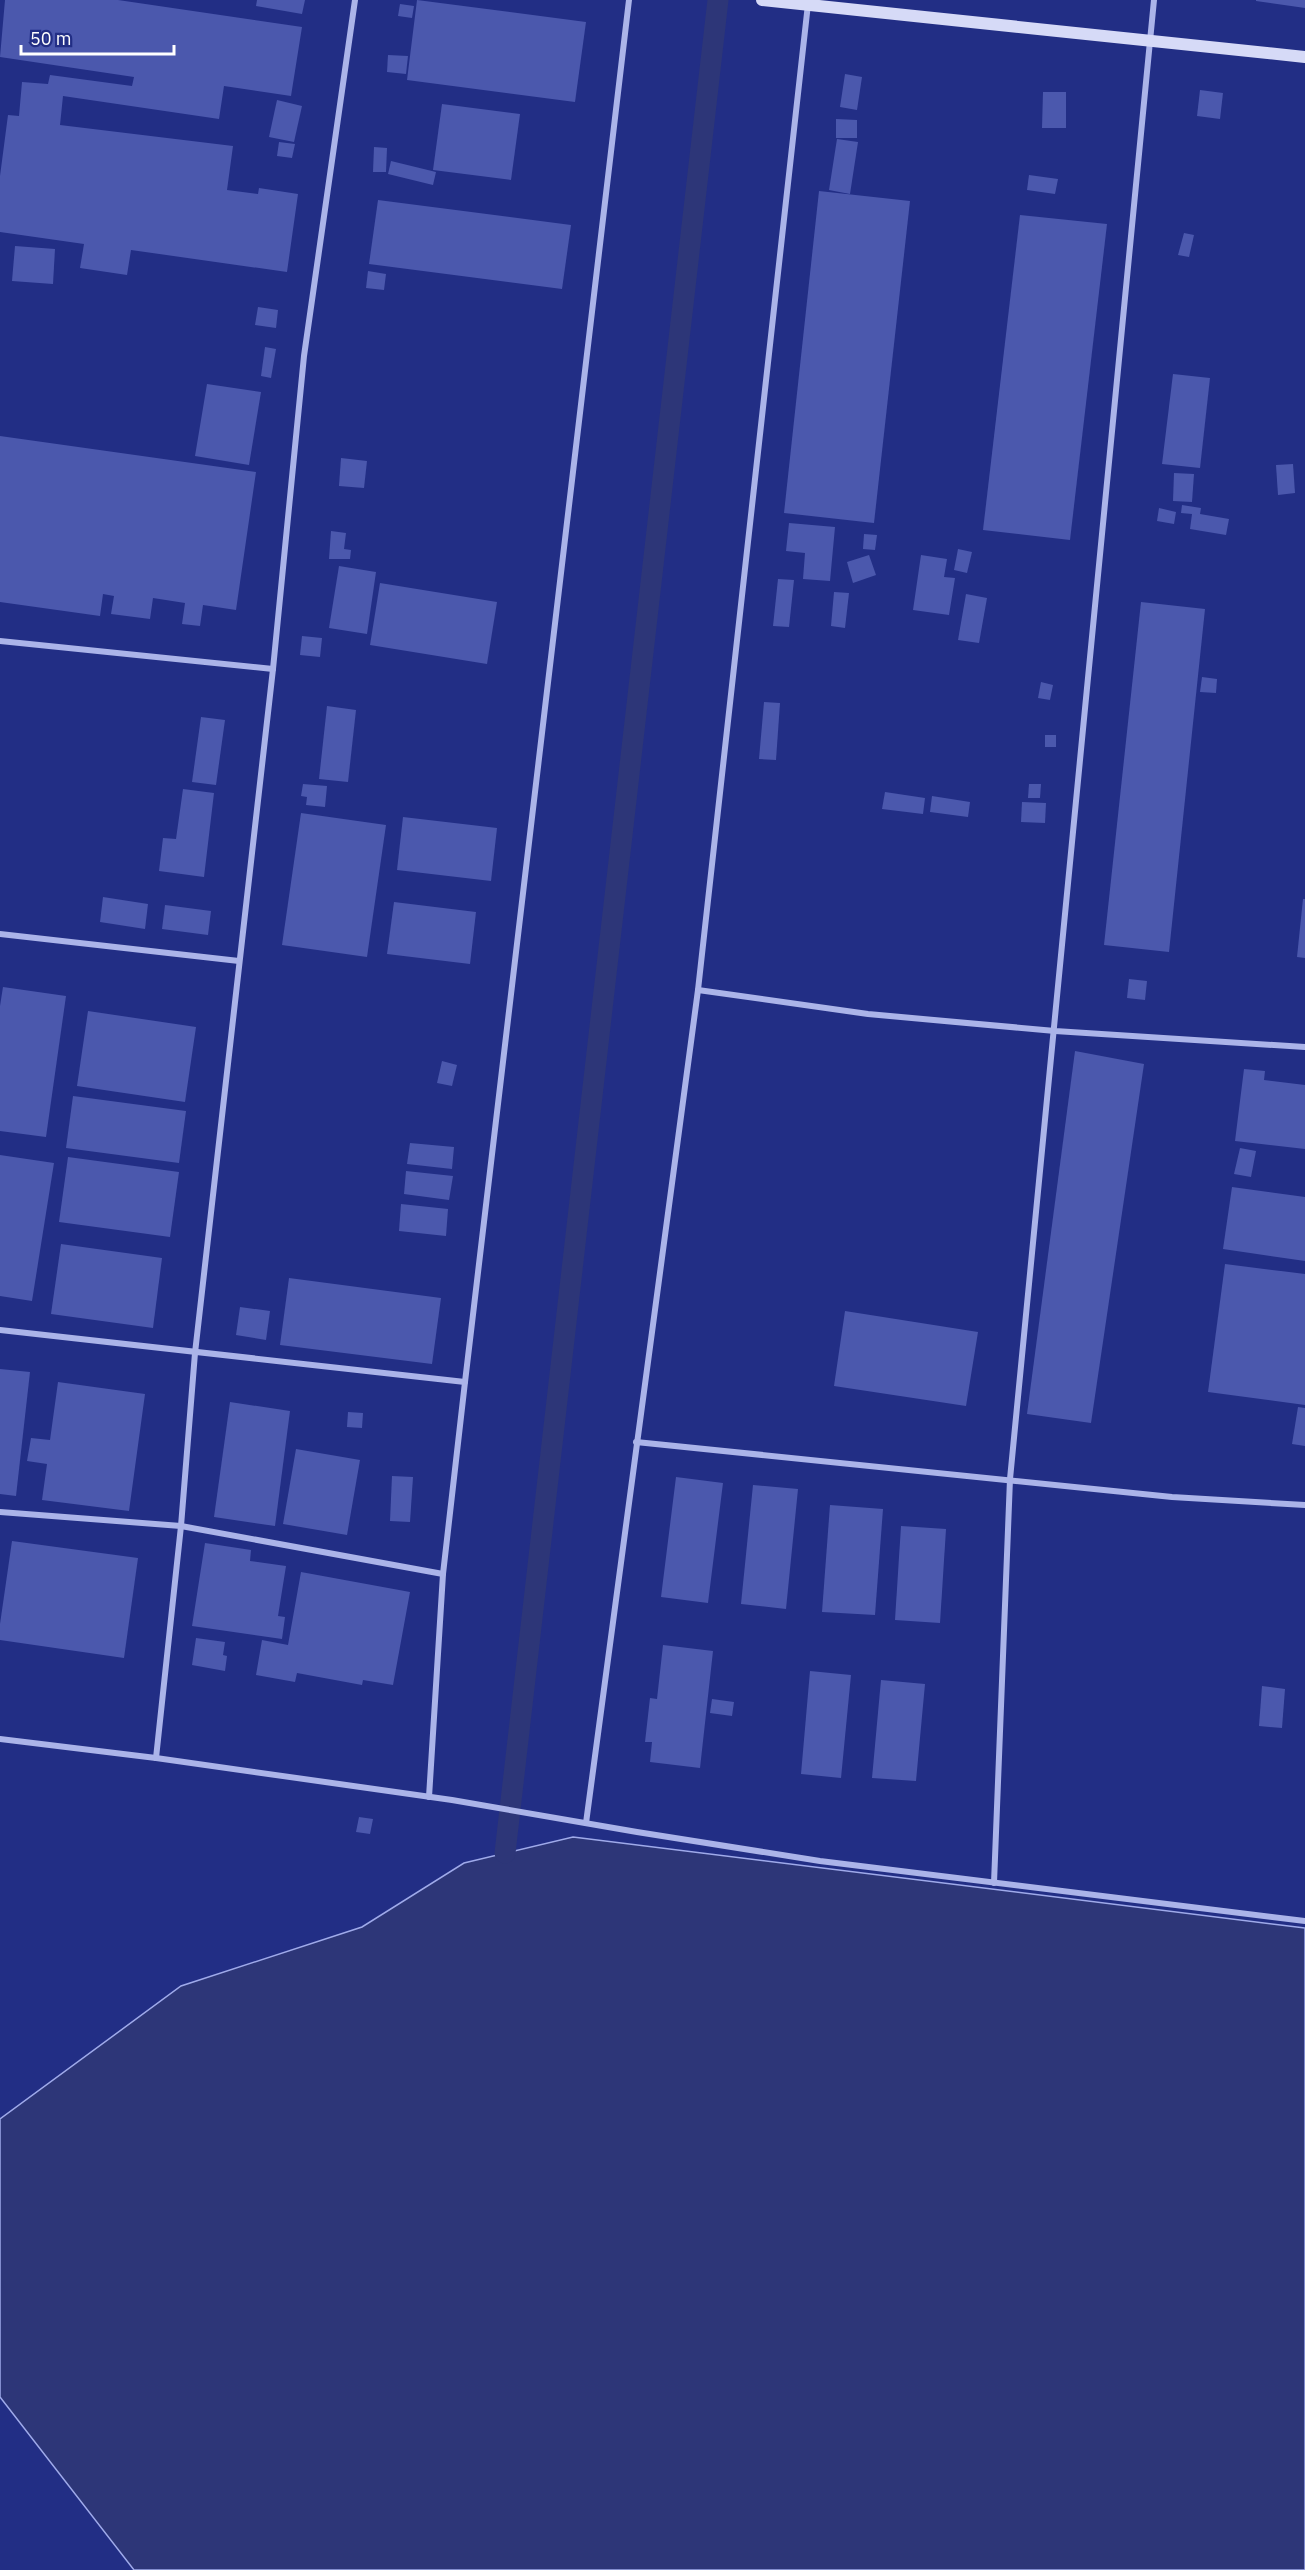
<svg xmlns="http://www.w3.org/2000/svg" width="1305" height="2570" font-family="'IBM Plex Sans',sans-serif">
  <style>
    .water { fill: #2d3678; stroke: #9faaea; stroke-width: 1.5 }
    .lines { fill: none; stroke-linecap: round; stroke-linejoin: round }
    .canal { stroke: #2d3678; stroke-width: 21 }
    .building { fill: #4b58ad }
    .street { stroke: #abb4e9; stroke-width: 6 }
    .secondary { stroke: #d6daf7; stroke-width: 12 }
  </style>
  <rect width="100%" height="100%" fill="#222e85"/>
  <path class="water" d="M573,1837L1305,1928V2570H134L0,2397V2119L181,1986L362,1927L464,1863Z"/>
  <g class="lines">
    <path class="canal" d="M505,1853L718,0"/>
  </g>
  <g class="building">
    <path d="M5,0H118L302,27L291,96L224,86L219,119L63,96L60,125L233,146L227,190L258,194L259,188L298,194L287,272L131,250L127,275L80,268L84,244L0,232V176L8,115L19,116L22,82L48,84L50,75L132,86L134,77L0,57Z"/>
    <path d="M257,0H305L302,14L256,6Z"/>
    <path d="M417,0L586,22L575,102L407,80Z"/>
    <path d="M1256,0H1305V8L1256,1Z"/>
    <path d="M400,4L414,6L412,18L398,16Z"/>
    <path d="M388,55L408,56L406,74L387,72Z"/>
    <path d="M845,74L862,77L857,110L840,107Z"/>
    <path d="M1200,90L1223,93L1220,119L1197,116Z"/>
    <path d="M1043,92H1066V128H1042Z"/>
    <path d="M277,100L302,106L294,142L269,137Z"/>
    <path d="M442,104L520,114L511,180L433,170Z"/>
    <path d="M836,119L857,120V138H836Z"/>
    <path d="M837,139L858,142L850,194L829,190Z"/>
    <path d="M279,142L295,144L292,158L277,156Z"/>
    <path d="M374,147L387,148L386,172H373Z"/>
    <path d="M391,161L436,172L433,185L388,174Z"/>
    <path d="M1029,175L1058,179L1055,194L1027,190Z"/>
    <path d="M819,191L910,201L874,523L784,513Z"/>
    <path d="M378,200L571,225L562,289L369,264Z"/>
    <path d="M1020,215L1107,224L1070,540L983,530Z"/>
    <path d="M1184,233L1194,235L1189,257L1178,255Z"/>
    <path d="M15,246L55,249L53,284L12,281Z"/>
    <path d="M368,271L386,274L384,290L366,288Z"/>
    <path d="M258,307L278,310L276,328L255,325Z"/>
    <path d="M265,347L276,349L271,378L261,376Z"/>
    <path d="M1173,374L1210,378L1200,468L1162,464Z"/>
    <path d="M207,384L261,392L249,465L195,456Z"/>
    <path d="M0,436L256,472L236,610L203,605L200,626L182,624L185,603L153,598L150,619L111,614L114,596L103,594L100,616L0,602Z"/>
    <path d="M341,458L367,461L364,488L339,486Z"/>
    <path d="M1293,464L1295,493L1278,495L1276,465Z"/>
    <path d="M1174,473L1194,474L1192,502L1173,501Z"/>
    <path d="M1182,505L1201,508L1200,514L1229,519L1226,535L1190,529L1192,514L1181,513Z"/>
    <path d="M1159,508L1176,512L1174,524L1157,521Z"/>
    <path d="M789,523L835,527L830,581L803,579L805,553L786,551Z"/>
    <path d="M331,531L346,533L344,549L351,550L350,559H329Z"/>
    <path d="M864,534L877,535L875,550L863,549Z"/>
    <path d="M958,549L972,552L967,573L954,570Z"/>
    <path d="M869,555L876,575L853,583L847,562Z"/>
    <path d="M921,555L947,559L944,577L955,578L949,615L913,610Z"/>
    <path d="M339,566L376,572L367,634L329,628Z"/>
    <path d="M778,579L794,580L789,627L773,626Z"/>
    <path d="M380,583L497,602L487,664L370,645Z"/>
    <path d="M834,592L849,593L845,628L831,626Z"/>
    <path d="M966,594L987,598L979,643L958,640Z"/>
    <path d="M1141,602L1205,609L1169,952L1104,945Z"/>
    <path d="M302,636L322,638L320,657L300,655Z"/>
    <path d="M1202,677L1217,679L1216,693L1200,692Z"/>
    <path d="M1041,682L1053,685L1050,700L1038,698Z"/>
    <path d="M764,702L780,703L776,760L759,759Z"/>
    <path d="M327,706L356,710L348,782L319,779Z"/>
    <path d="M201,717L225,720L216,785L192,782Z"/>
    <rect x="1045" y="735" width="11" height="12"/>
    <path d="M303,784L327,786L325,807L306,805L307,797L301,796Z"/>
    <path d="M1029,784H1041L1040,798H1028Z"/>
    <path d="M183,789L214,793L204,877L159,871L163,838L176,839Z"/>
    <path d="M885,792L925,798L923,814L882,809Z"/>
    <path d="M932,796L970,802L968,817L930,812Z"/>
    <path d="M1022,802L1046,803L1045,823L1021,822Z"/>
    <path d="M301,813L386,825L367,957L282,945Z"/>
    <path d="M403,817L497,828L491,881L397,870Z"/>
    <path d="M103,897L148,904L145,929L100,922Z"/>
    <path d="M1303,899H1305V958L1297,957Z"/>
    <path d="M394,902L476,912L470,964L387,954Z"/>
    <path d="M165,905L211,911L208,935L162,929Z"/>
    <path d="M1129,979L1147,981L1145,1000L1127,998Z"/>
    <path d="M3,987L66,996L46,1137L0,1131V1006Z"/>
    <path d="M88,1011L196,1027L185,1102L77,1086Z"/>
    <path d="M1075,1051L1144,1064L1091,1423L1027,1414Z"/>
    <path d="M442,1061L457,1065L452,1086L437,1083Z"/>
    <path d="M1244,1069L1265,1071L1264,1080L1305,1085V1149L1235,1141Z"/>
    <path d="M73,1096L186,1111L179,1163L66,1148Z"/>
    <path d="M410,1143L454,1147L452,1169L407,1164Z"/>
    <path d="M1240,1148L1256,1151L1251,1177L1234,1174Z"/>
    <path d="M0,1155L54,1163L32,1301L0,1296Z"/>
    <path d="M68,1157L179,1172L170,1237L59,1222Z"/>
    <path d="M406,1171L453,1176L449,1200L404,1194Z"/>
    <path d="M1232,1187L1305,1197V1261L1223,1249Z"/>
    <path d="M401,1204L448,1209L446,1236L399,1231Z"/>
    <path d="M61,1244L162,1258L153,1328L51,1314Z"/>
    <path d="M1225,1264L1305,1274V1405L1208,1392Z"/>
    <path d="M289,1278L441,1298L432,1364L280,1345Z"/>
    <path d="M240,1307L270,1311L266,1340L236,1335Z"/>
    <path d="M845,1311L978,1332L966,1406L834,1386Z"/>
    <path d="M0,1369L30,1372L16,1496L0,1494Z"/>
    <path d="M58,1382L145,1394L129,1511L42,1500L47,1464L27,1461L31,1438L50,1440Z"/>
    <path d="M230,1402L290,1411L275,1526L214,1517Z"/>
    <path d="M1298,1407L1305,1408V1446L1292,1444Z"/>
    <path d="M348,1412L363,1413L362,1428L347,1427Z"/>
    <path d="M296,1449L360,1460L347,1535L283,1524Z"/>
    <path d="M392,1476L413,1477L410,1522L390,1521Z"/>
    <path d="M676,1477L723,1483L708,1603L661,1597Z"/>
    <path d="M753,1485L798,1489L786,1609L741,1604Z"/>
    <path d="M830,1505L883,1509L875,1615L822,1612Z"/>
    <path d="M901,1526L946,1529L940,1623L895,1620Z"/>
    <path d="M12,1541L138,1558L124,1658L0,1640V1624Z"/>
    <path d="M205,1543L251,1550L250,1561L286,1566L278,1616L285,1617L282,1639L192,1626Z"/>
    <path d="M301,1572L410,1592L393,1685L363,1680L362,1685L297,1673L295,1682L256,1675L262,1640L288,1645Z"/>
    <path d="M196,1638L225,1642L223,1655L227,1656L225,1671L192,1665Z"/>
    <path d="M663,1645L713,1651L700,1768L650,1762L652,1742H645L650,1698L657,1699Z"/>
    <path d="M810,1671L851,1675L841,1778L801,1774Z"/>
    <path d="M881,1680L925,1684L916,1781L872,1778Z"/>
    <path d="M1262,1686L1285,1689L1282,1728L1259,1726Z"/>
    <path d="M712,1699L734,1702L732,1716L710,1713Z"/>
    <path d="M359,1817L373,1819L370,1834L356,1832Z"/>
  </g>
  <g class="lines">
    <g class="street">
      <path d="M0,641L273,669"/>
      <path d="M0,934L239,961"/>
      <path d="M698,990L868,1014L1055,1031L1305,1047"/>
      <path d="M0,1330L465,1382"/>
      <path d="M636,1442L1172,1497L1305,1505"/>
      <path d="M0,1512L181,1526L443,1574"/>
      <path d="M0,1739L156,1758L452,1800L637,1832L820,1861L1305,1921"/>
      <path d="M156,1758L181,1526L195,1353L273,669L304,356L355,0"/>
      <path d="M429,1797L443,1574L465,1382L629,0"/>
      <path d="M586,1823L698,990L808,4"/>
      <path d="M994,1883L1010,1479L1154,0"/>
    </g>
    <path class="secondary" d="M762,0L1305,57"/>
  </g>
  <path d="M21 45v9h153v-9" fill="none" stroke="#ffffff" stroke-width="3"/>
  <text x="30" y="45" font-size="18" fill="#ffffff" stroke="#222e85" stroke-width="4.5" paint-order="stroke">50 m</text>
</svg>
